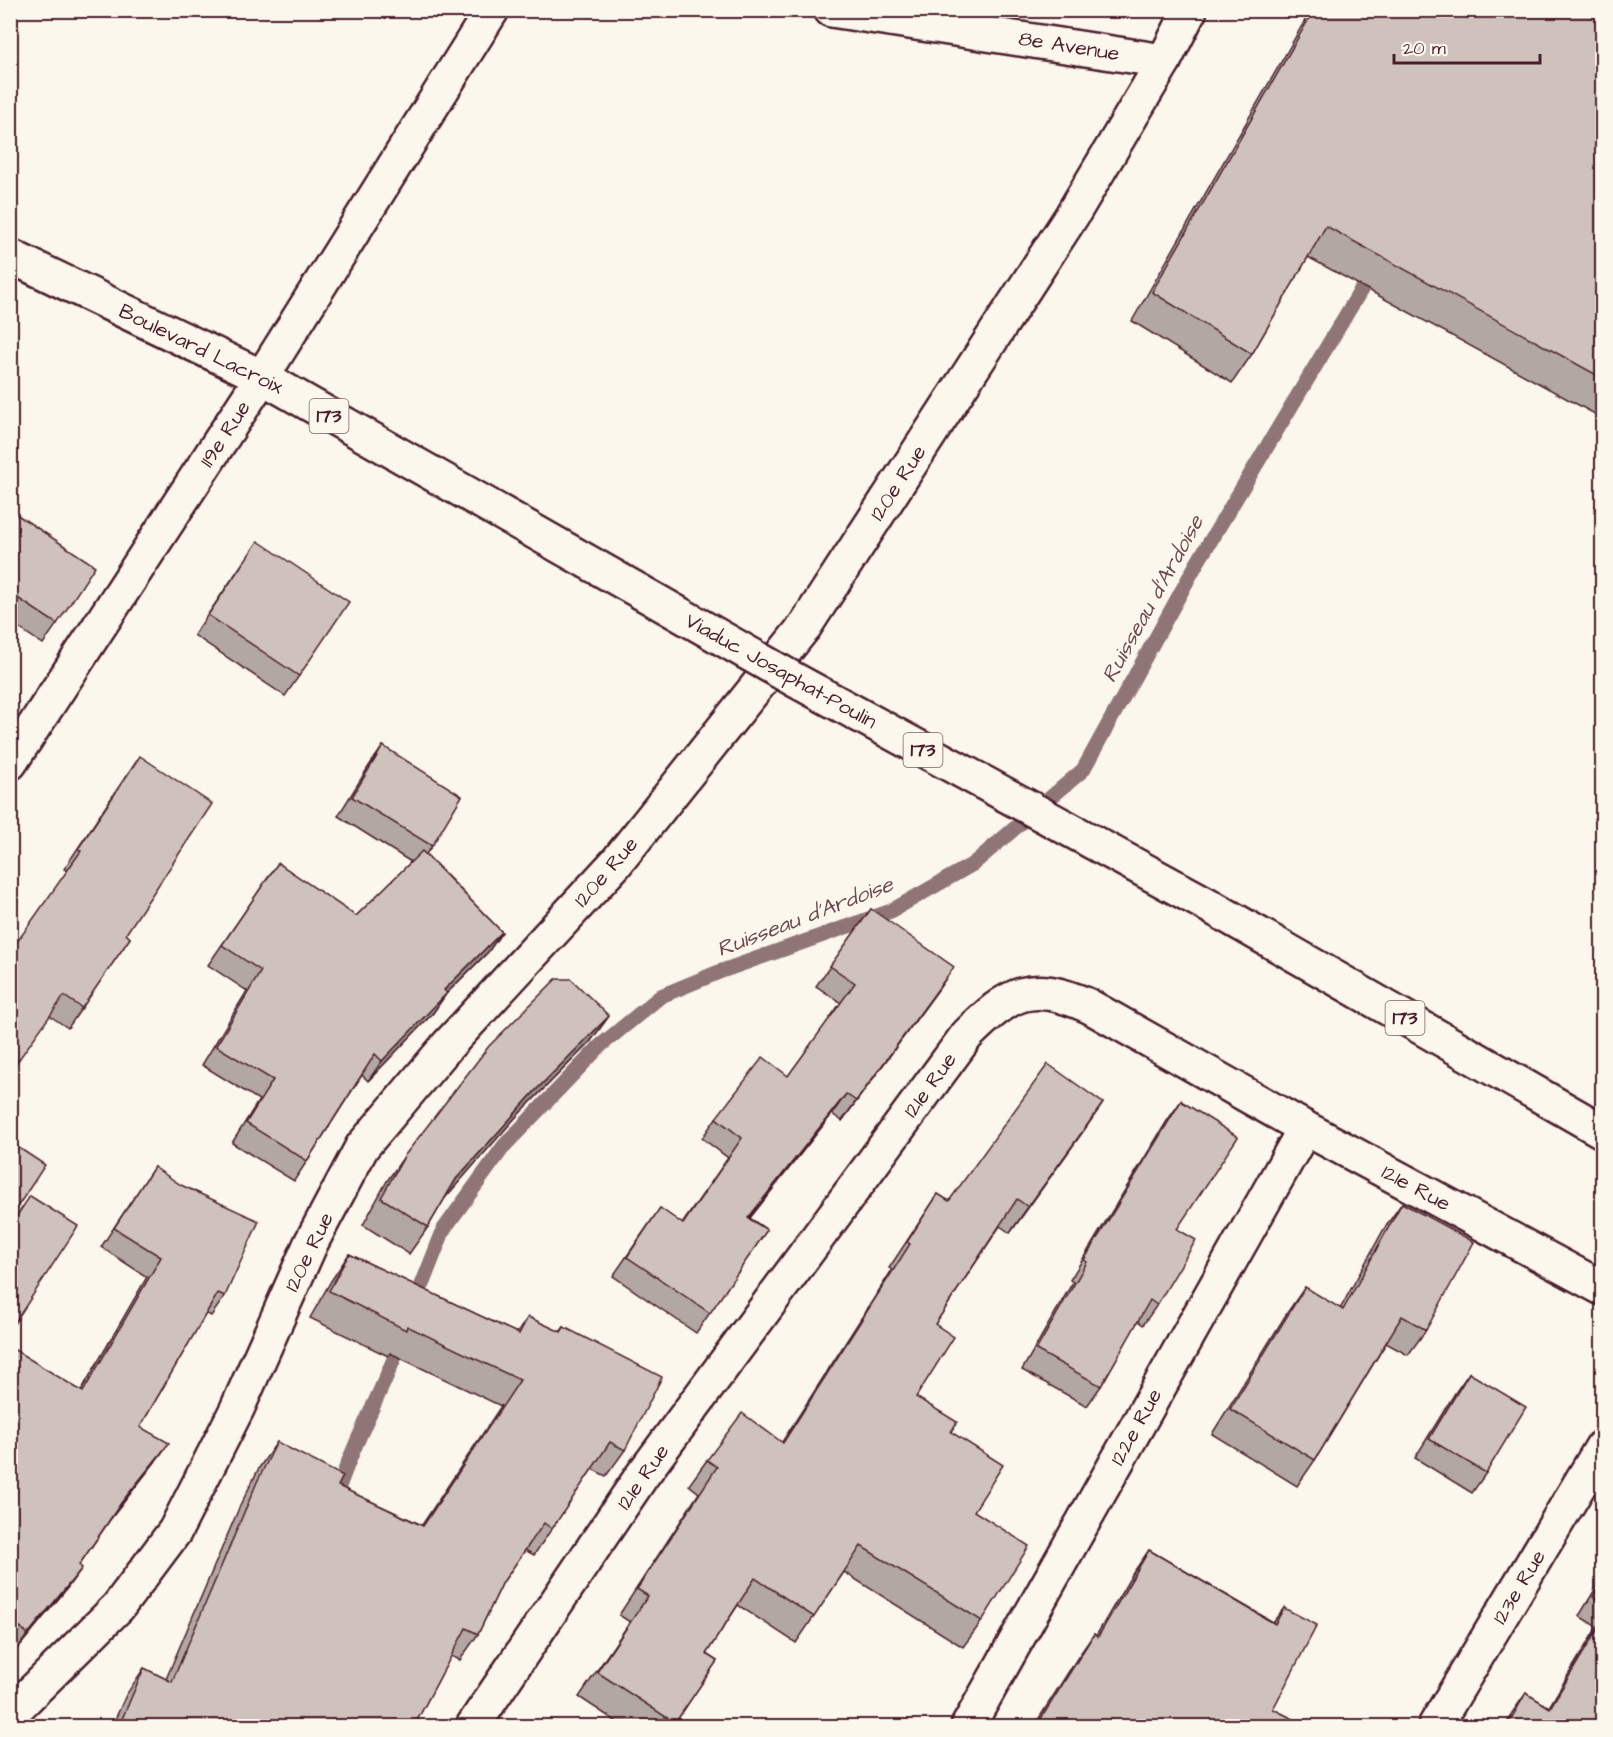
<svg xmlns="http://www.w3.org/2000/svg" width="1613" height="1737" font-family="'Architects Daughter',sans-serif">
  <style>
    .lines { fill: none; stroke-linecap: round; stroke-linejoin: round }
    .stream { stroke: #907477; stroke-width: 15 }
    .street-casing { stroke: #4a1f2b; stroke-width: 38 }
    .secondary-casing { stroke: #4a1f2b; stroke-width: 38 }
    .primary-casing { stroke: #4a1f2b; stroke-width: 38 }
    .street { stroke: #fbf7ec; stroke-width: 33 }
    .secondary { stroke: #fbf7ec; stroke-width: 33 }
    .primary { stroke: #fbf7ec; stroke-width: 33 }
    .primary-bridge-casing { stroke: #4a1f2b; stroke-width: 38; stroke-linecap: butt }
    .primary-bridge { stroke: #fbf7ec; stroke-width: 33 }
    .wall { fill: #b2a7a2; stroke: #4a1f2b; stroke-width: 1.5 }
    .shaded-wall { fill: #918884; stroke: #4a1f2b; stroke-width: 1.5 }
    .building { fill: #cfc2bc; stroke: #4a1f2b; stroke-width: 1.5 }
    .labels { text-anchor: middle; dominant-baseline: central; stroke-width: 4.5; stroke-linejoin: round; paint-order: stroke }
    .shield { fill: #fbf7ec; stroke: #7f6065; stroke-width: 1.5 }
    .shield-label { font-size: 20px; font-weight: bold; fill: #4a1f2b }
    .street-label { font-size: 21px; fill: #4a1f2b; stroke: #fbf7ec }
    .water-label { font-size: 22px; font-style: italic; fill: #6d4a51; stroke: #fbf7ec }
  </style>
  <rect width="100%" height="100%" fill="#fbf7ec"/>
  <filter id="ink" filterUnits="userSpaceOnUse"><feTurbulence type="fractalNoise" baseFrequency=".0167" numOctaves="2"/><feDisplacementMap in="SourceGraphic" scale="12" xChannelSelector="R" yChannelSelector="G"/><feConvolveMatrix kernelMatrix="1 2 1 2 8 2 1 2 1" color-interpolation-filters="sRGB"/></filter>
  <g filter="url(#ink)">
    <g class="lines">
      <g class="stream">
        <path d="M414,1305L444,1229L504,1146L600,1046L661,996L719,972L891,911L973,864L1083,770L1196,565L1373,270"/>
        <path d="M333,1505C351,1446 382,1393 403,1336"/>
      </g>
      <g class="street-casing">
        <g id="street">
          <path d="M831,10L1164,61"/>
          <path d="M10,763L262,377"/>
          <path d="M10,1714L118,1607L175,1531L237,1409L311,1243L362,1147L448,1045L616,863L805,626L1071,217L1164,61L1190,10"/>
          <path d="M473,1726L641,1477L967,1035C1011,992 1029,980 1089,1006L1305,1128L1602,1288"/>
          <path d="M968,1726L1305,1128"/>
          <path d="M1435,1726L1602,1447"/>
        </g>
      </g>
      <g class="secondary-casing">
        <path id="secondary" d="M262,377L492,10"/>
      </g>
      <g class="primary-casing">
        <g id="primary">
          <path d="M10,256L262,377L639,591"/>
          <path d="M1208,905L1602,1131"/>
        </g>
      </g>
      <use href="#street" class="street"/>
      <use href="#secondary" class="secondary"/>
      <use href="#primary" class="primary"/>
      <g class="primary-bridge-casing">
        <path id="primary-bridge" d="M639,591L795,680L1208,905"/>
      </g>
      <use href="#primary-bridge" class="primary-bridge"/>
    </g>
    <g class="wall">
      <path d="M1311,10H1602V418L1308,257L1252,354L1232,383L1132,321Z"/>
      <path d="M10,510L57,624L43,644L10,622Z"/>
      <path d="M244,561L299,676L285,696L194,635Z"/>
      <path d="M383,746L432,846L426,854L502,932L488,952L446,994L433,1013L368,1081L362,1075L307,1161L294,1181L232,1143L259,1100L202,1065L247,991L208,965L278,863L356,916L411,862L338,816L369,766Z"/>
      <path d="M126,776V934L130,938L68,1028L50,1016L67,871L64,869Z"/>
      <path d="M871,909L940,987L842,1121L832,1114L750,1218L767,1230L696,1333L613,1276L660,1208L682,1224L728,1158L702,1138L716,1118L788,1076L841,1003L816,986Z"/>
      <path d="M609,1016L590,1042L516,1117L446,1196L428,1227L409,1254L363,1225L387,1181L405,1155Z"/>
      <path d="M1181,1101L1177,1229L1157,1305L1143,1325L1138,1321L1101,1386L1087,1406L1022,1370L1073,1282L1070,1280L1167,1121Z"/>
      <path d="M1103,1103L1010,1233L1000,1226L935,1324L916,1397L951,1432L974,1511L982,1621L963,1647L844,1572L796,1643L738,1605L706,1654L717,1661L673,1726H623L579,1697L630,1622L619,1615L699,1493L689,1485L707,1460L782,1442L892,1270L889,1268L938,1194L949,1201Z"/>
      <path d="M154,1167L225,1296L211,1316L206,1313L140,1427L155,1462L110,1520L79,1565L68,1587L14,1653L10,1650V1347L81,1391L147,1277L101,1247Z"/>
      <path d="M1402,1203L1426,1330L1408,1355L1386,1343L1315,1460L1297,1486L1212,1434L1287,1313L1305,1287L1340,1309L1384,1229Z"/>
      <path d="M349,1254L517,1333L528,1317L560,1332L564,1327L625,1450L606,1476L592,1469L534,1555L525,1550L503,1582L478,1634L460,1660L451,1656L414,1726H112L126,1695L144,1668L166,1679L239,1508L259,1468L277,1442L338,1486L422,1525L501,1406L390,1353L388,1356L310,1318L331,1281Z"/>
      <path d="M1469,1373L1486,1473L1472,1493L1415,1458L1455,1393Z"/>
      <path d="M1149,1550L1273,1622L1284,1608L1273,1709L1307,1726H1034L1078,1657L1094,1634L1096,1636L1133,1573Z"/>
      <path d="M1602,1578V1700L1597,1710L1602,1726H1505L1512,1713L1526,1693L1549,1707L1597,1627L1579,1616Z"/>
    </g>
    <g class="shaded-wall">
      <path d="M502,932L488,952L446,994L433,1013L368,1081L382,1061L444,990Z"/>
      <path d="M954,967L940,987L842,1121L856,1101Z"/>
      <path d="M609,1016L590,1042L516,1117L438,1206L456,1179L535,1091Z"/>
      <path d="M846,1094L832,1114L734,1238L748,1218Z"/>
      <path d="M1103,1103L1085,1129L1010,1233L1028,1207Z"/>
      <path d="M169,1443L155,1462L107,1523L121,1503Z"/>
      <path d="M82,1568L68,1587L14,1653L28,1634Z"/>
    </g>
    <g class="building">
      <path d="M1314,10H1602V378L1326,226L1252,354L1152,292Z"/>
      <path d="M10,510L95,566L57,624L10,593Z"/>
      <path d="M258,541L349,602L299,676L208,615Z"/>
      <path d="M383,746L462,796L432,846L352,797Z"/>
      <path d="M140,756L212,804L126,934L130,938L82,1008L64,996L10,1072V952L81,851L78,849Z"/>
      <path d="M422,851L502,932L444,990L447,993L382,1061L375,1054L307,1161L246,1123L273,1080L216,1046L261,971L222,945L278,863L356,916Z"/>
      <path d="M871,909L954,967L856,1101L846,1094L748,1218L767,1230L710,1313L627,1257L660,1208L683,1224L742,1138L716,1118L763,1057L788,1076L855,983L830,966Z"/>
      <path d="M556,979H571L609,1016L535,1091L456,1179L428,1227L381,1198L405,1155L489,1046Z"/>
      <path d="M1048,1064L1103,1103L1028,1207L1017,1199L935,1324L954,1337L916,1397L957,1422L951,1432L1003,1465L974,1511L1029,1546L982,1621L861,1546L814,1617L755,1578L706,1654L717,1661L675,1723L597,1672L648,1596L637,1589L717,1467L707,1460L742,1413L783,1443L910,1244L907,1242L938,1194L949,1201Z"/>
      <path d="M1181,1101L1238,1137L1177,1229L1196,1240L1157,1305L1150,1300L1101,1386L1036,1350L1087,1262L1084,1260Z"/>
      <path d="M10,1142L45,1165L14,1212L10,1210Z"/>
      <path d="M154,1167L181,1185L259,1221L225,1296L218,1293L140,1427L169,1443L121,1503L79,1565L82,1568L28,1634L10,1619V1347L83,1392L161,1257L114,1228Z"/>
      <path d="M30,1196L78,1226L10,1330V1226Z"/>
      <path d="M1402,1203L1474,1242L1426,1330L1402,1316L1315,1460L1230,1409L1305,1287L1343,1310Z"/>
      <path d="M349,1254L519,1334L528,1317L561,1332L564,1327L662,1377L625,1450L610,1442L552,1529L544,1523L503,1582L478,1634L466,1628L414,1726H119L144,1668L172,1682L257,1482L277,1442L343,1476L338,1486L423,1526L520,1380L407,1326L406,1330L329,1291Z"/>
      <path d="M1469,1373L1526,1407L1486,1473L1429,1439Z"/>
      <path d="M1149,1550L1275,1624L1284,1608L1317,1625L1273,1709L1307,1726H1038L1037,1725L1094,1634L1098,1637Z"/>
      <path d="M1602,1581V1602L1593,1597Z"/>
      <path d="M1602,1622V1700L1597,1710L1602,1713V1726H1507L1526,1693L1550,1708Z"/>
    </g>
  </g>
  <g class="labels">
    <g class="shield">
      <rect x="309.5" y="399" width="39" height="34" rx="4.5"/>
      <rect x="903.5" y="733" width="39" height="34" rx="4.5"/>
      <rect x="1385.5" y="1001" width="39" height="34" rx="4.5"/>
    </g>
    <g class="shield-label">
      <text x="329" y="416">173</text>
      <text x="923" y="750">173</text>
      <text x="1405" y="1018">173</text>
    </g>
    <g class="street-label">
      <text transform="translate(1069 46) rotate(9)">8e Avenue</text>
      <text transform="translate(201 349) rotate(26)">Boulevard Lacroix</text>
      <text transform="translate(225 434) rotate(-57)">119e Rue</text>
      <text transform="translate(898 483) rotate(-57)">120e Rue</text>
      <text transform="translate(781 671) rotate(29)">Viaduc Josaphat-Poulin</text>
      <text transform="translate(606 872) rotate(-49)">120e Rue</text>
      <text transform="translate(930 1085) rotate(-54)">121e Rue</text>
      <text transform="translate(1416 1188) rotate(28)">121e Rue</text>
      <text transform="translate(309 1252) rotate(-64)">120e Rue</text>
      <text transform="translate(1136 1427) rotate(-61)">122e Rue</text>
      <text transform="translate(643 1477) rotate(-55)">121e Rue</text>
      <text transform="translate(1519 1587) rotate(-59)">123e Rue</text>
    </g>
    <g class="water-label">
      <text transform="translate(1153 599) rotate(-61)">Ruisseau d'Ardoise</text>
      <text transform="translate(805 917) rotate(-21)">Ruisseau d'Ardoise</text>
    </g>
  </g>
  <rect width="1613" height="1737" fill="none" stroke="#fbf7ec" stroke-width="36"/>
  <rect x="18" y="18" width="1577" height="1701" fill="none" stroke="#4a1f2b" stroke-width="2" filter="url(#ink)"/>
  <path d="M1394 54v9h146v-9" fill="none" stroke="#4a1f2b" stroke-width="3"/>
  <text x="1403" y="54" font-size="18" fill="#4a1f2b" stroke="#fbf7ec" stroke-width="4.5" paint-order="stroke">20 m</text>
</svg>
